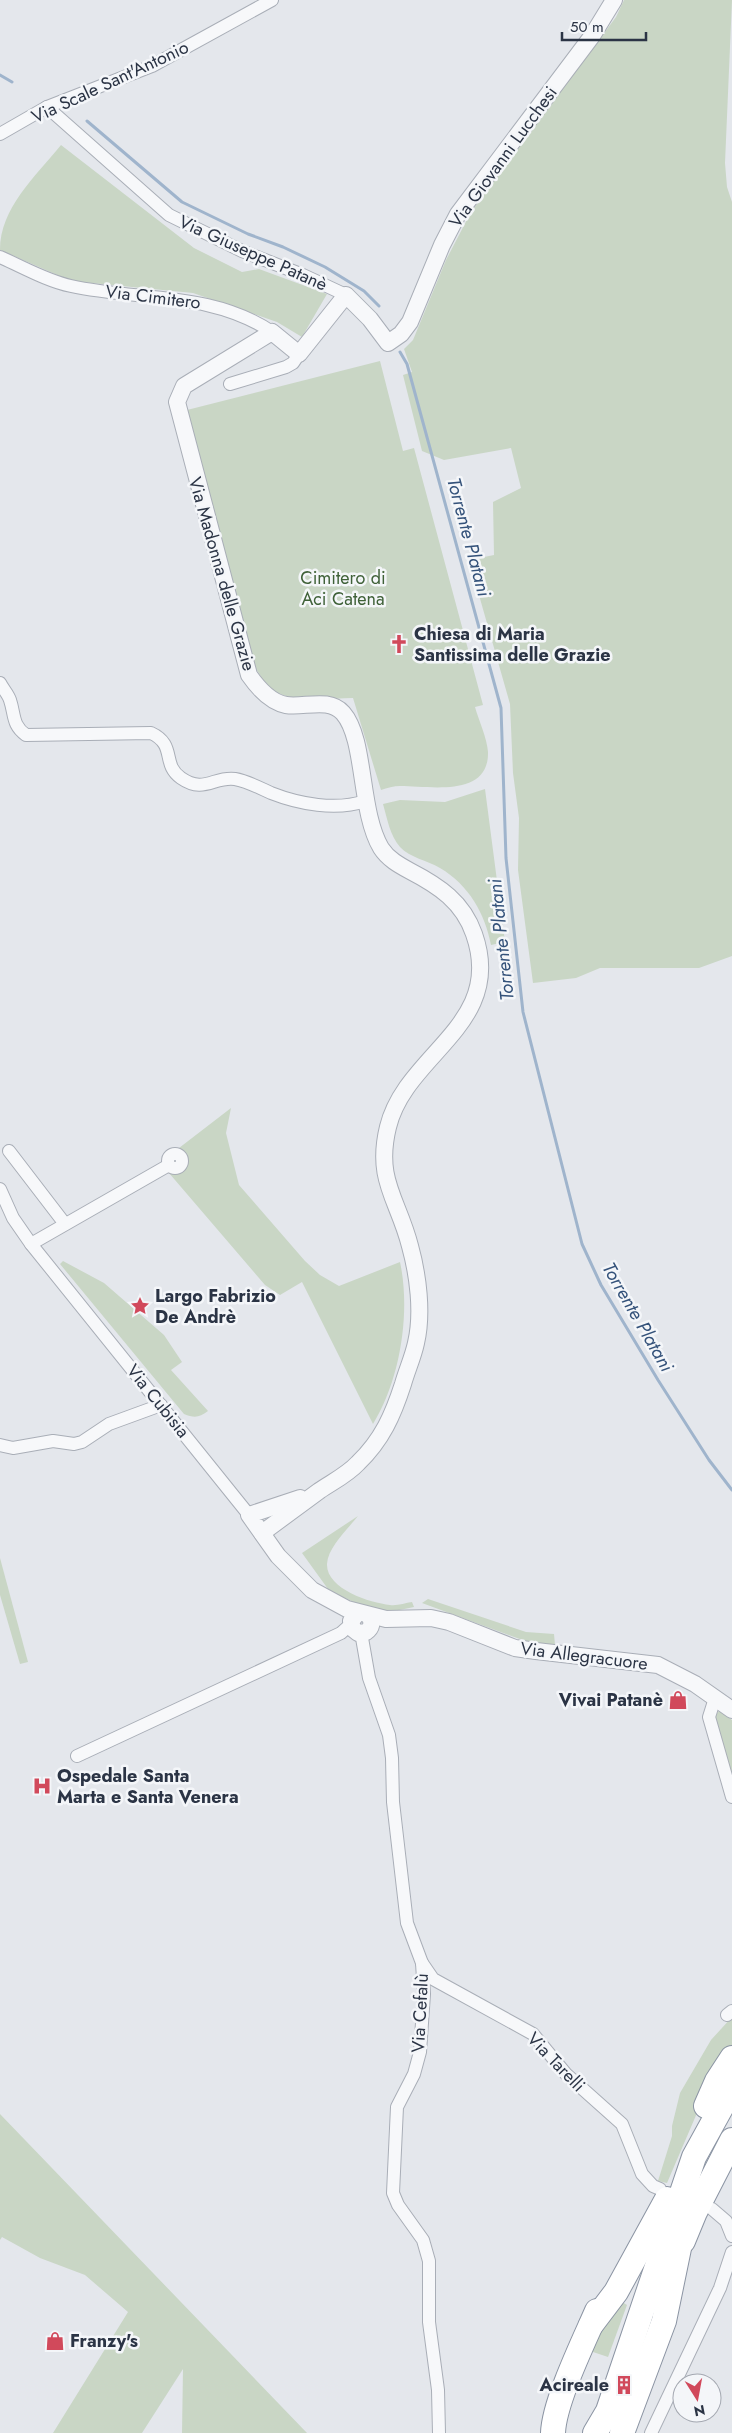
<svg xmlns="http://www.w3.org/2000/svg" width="732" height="2433" font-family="Jost,sans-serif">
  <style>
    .green { fill: #c9d6c5 }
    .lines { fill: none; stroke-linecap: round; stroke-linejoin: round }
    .stream { stroke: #9fb4cc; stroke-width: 3 }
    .minor-casing { stroke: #a9aeb7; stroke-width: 14 }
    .tertiary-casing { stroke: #a9aeb7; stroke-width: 18 }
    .motorway-casing { stroke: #8b94a3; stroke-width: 26 }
    .minor { stroke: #f7f8fa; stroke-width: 12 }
    .tertiary { stroke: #f7f8fa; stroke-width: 16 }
    .motorway { stroke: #fff; stroke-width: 24 }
    .labels { text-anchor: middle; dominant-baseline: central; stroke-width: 5; stroke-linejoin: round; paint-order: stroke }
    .street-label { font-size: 18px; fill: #2b3445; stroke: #f4f6f9 }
    .park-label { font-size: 18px; fill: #3f6138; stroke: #f4f6f9 }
    .poi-label { font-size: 18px; font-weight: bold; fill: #2b3445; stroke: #f4f6f9; text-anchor: start }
    .water-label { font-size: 19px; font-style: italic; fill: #34527a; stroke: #f4f6f9 }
  </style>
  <rect width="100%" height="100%" fill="#e4e7ec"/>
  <g class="green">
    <path d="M624,0H732L725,163L727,187L732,202V956L699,968H600L576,978L533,983L518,870L519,818L513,773L510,704L469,560L494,555L493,502L521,488L511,448L444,460L422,451L403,375L412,372L404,349L413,340L446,260L471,212L616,17Z"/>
    <path d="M61,145L194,248L242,272L259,269L327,294L302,337L277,322L193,293L71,281L0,250C0,208 35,177 61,145Z"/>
    <path d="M380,361L403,451L414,448L483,705L475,707C479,721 487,738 488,752C489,798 430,786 400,786C394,786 387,788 381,790L353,698C329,698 294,704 273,690C265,685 261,676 256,669L187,410Z"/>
    <path d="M485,789L505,942L491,945C485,914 469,885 440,868C427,860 410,858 400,847C390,836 387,818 383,804L400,800L445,802Z"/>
    <path d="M231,1108L226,1133L239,1185L305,1261L320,1275L339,1286L400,1262C411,1313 400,1380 373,1424L302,1282L280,1295L265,1285L169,1173L179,1172L188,1164L186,1153L179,1148Z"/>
    <path d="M63,1261L104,1283L164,1335L182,1362L171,1370L208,1411C199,1418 194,1418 184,1414L60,1264Z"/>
    <path d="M358,1516C348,1529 328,1547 327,1564C326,1589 370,1603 390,1605C397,1606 405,1603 412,1602L414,1607L390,1612L374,1611L338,1595L328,1589L302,1553Z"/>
    <path d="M0,1558L28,1662L20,1664L0,1595Z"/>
    <path d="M428,1599L526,1632L554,1634L555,1645L528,1642L422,1603Z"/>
    <path d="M719,1711L732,1720V1786L712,1719Z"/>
    <path d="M732,2017V2051L709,2085L667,2183L658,2181L672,2136V2126L680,2093L711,2040Z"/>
    <path d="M0,2114L307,2433H182L183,2369L142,2433H53L128,2312L85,2275L40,2258L2,2237L0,2240Z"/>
    <path d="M622,2302L627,2305L608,2357L587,2350Z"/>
  </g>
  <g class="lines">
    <g class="stream">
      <path d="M0,75L12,82"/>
      <path d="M87,121L182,202L248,234L283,247L325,267L364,291L379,306"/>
      <path d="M400,352L407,364L501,708L506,858L523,1012L582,1244L601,1285L658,1380L709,1460L732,1490"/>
    </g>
    <g class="minor-casing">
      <g id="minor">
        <path d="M47,107L169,215L242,251L303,275L346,295"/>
        <path d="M0,134L47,107L152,66L272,0"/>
        <path d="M0,257C23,267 47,281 71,286C139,301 211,291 272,332"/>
        <path d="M230,384L286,367L293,363L299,354"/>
        <path d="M0,683C3,689 8,694 10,700C15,715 12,725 26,735L151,733C177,745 161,764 181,778C204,794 214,776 235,779C247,781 260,788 271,793C299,804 336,811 365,801"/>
        <path d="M9,1151L65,1224"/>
        <circle cx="175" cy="1161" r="7"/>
        <path d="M0,1189L13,1218L31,1244L249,1515"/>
        <path d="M31,1244L169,1165"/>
        <path d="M0,1445L13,1448L53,1441L74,1444L82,1442L109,1424L161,1405"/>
        <path d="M358,1633L362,1638L369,1678L389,1735L392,1758L393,1802L407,1923L422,1963L424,1994L420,2052L414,2074L397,2107L393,2193L398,2205L423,2240L429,2261V2322L438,2390L439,2433"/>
        <path d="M715,1698L709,1717L732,1797"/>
        <path d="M77,1756L341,1633L351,1624"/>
        <path d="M422,1963L433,1979L533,2034L566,2074L622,2124L642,2174L653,2186L660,2189"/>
        <path d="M727,2015L732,2011"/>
        <path d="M712,2209L726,2221L732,2236"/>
        <path d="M651,2433L720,2288L732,2252"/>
      </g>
    </g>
    <g class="tertiary-casing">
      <g id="tertiary">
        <path d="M300,1498L249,1515L278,1556L312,1590L347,1609L386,1619L431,1618L449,1622L515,1648L536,1651L658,1665L695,1684L732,1710"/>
        <path d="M262,1533C281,1519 300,1505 319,1491C332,1482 347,1475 358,1463C382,1440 393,1415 403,1384C407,1370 413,1357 416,1343C423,1313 418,1275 410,1246C398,1199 375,1180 388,1127C406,1053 506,1025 474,934C463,902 439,886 410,871C399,865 388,859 381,848C359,811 366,739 343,713C329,697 304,708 286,705C270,702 258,688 249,675L177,402L184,386L272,332L299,354L346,295L370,319L388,343L401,334L410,322L442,245L458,214L592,36L614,0"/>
        <path d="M358,1613L351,1621L353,1629L358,1633L366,1632C372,1628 373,1622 369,1616"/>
      </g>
    </g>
    <g class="motorway-casing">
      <g id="motorway">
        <path d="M706,2106L717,2081L732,2058"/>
        <path d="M683,2241L695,2212L732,2140"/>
        <path d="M591,2325L616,2292L667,2199"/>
        <path d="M553,2433C554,2402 584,2341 597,2311"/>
        <path d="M595,2433L608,2411L694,2157L732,2088"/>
        <path d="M622,2433L664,2321L684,2224"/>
      </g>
    </g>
    <use href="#minor" class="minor"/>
    <use href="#tertiary" class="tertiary"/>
    <use href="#motorway" class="motorway"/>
  </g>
  <defs>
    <g id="church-bare" transform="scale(1.5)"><path d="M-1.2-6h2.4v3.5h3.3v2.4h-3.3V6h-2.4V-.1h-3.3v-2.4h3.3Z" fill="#d1495b" stroke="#f4f6f9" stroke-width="2.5" paint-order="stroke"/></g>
    <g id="sight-bare" transform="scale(1.5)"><path d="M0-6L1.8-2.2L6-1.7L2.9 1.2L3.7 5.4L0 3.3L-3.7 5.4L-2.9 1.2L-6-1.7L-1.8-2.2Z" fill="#d1495b" stroke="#f4f6f9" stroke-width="2.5" paint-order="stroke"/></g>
    <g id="shop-bare" transform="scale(1.5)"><path d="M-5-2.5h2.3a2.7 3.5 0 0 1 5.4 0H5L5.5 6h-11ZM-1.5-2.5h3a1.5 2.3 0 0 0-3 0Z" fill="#d1495b" stroke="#f4f6f9" stroke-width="2.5" paint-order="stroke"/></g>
    <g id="hospital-bare" transform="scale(1.5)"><path d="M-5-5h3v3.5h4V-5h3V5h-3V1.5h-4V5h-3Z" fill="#d1495b" stroke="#f4f6f9" stroke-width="2.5" paint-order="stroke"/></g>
    <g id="building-bare" transform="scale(1.5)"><path d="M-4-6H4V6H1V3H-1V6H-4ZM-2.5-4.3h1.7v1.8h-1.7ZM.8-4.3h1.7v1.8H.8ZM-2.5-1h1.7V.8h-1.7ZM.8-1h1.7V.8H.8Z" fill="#d1495b" stroke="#f4f6f9" stroke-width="2.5" paint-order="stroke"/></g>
  </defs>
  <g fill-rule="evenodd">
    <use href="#church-bare" x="399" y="644"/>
    <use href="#sight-bare" x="140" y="1306"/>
    <use href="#shop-bare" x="678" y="1700"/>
    <use href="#hospital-bare" x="42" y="1786"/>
    <use href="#shop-bare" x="55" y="2341"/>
    <use href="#building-bare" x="624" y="2385"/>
  </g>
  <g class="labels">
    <g class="street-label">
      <text transform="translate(110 82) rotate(-25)">Via Scale Sant'Antonio</text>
      <text transform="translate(503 157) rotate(-54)">Via Giovanni Lucchesi</text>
      <text transform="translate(253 253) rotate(24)">Via Giuseppe Patanè</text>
      <text transform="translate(153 297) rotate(7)">Via Cimitero</text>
      <text transform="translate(222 574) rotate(74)">Via Madonna delle Grazie</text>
      <text transform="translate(158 1401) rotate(51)">Via Cubisia</text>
      <text transform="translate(584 1656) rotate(7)">Via Allegracuore</text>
      <text transform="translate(420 2013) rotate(-87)">Via Cefalù</text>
      <text transform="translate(556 2062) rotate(46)">Via Tarelli</text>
    </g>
    <g class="park-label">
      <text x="343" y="578">Cimitero di<tspan x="343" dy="21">Aci Catena</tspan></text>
    </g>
    <g class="poi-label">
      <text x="414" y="634">Chiesa di Maria<tspan x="414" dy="21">Santissima delle Grazie</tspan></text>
      <text x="155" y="1296">Largo Fabrizio<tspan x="155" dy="21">De Andrè</tspan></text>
      <text x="663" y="1700" text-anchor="end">Vivai Patanè</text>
      <text x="57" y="1776">Ospedale Santa<tspan x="57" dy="21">Marta e Santa Venera</tspan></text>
      <text x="70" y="2341">Franzy's</text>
      <text x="609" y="2385" text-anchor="end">Acireale</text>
    </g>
    <g class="water-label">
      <text transform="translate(469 537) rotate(75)">Torrente Platani</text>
      <text transform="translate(501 940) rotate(-96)">Torrente Platani</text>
      <text transform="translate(638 1317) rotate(60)">Torrente Platani</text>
    </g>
  </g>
  <g transform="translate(697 2398) rotate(169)"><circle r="24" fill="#f4f6f9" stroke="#a4a8b1"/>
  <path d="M0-4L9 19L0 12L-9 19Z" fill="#d1495b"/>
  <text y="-8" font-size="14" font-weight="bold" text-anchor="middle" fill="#2b3445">N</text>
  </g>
  <path d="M562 32v8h84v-8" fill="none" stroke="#2b3445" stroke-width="2.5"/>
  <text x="570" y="32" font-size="15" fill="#2b3445" stroke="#f4f6f9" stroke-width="4" paint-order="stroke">50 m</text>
</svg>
